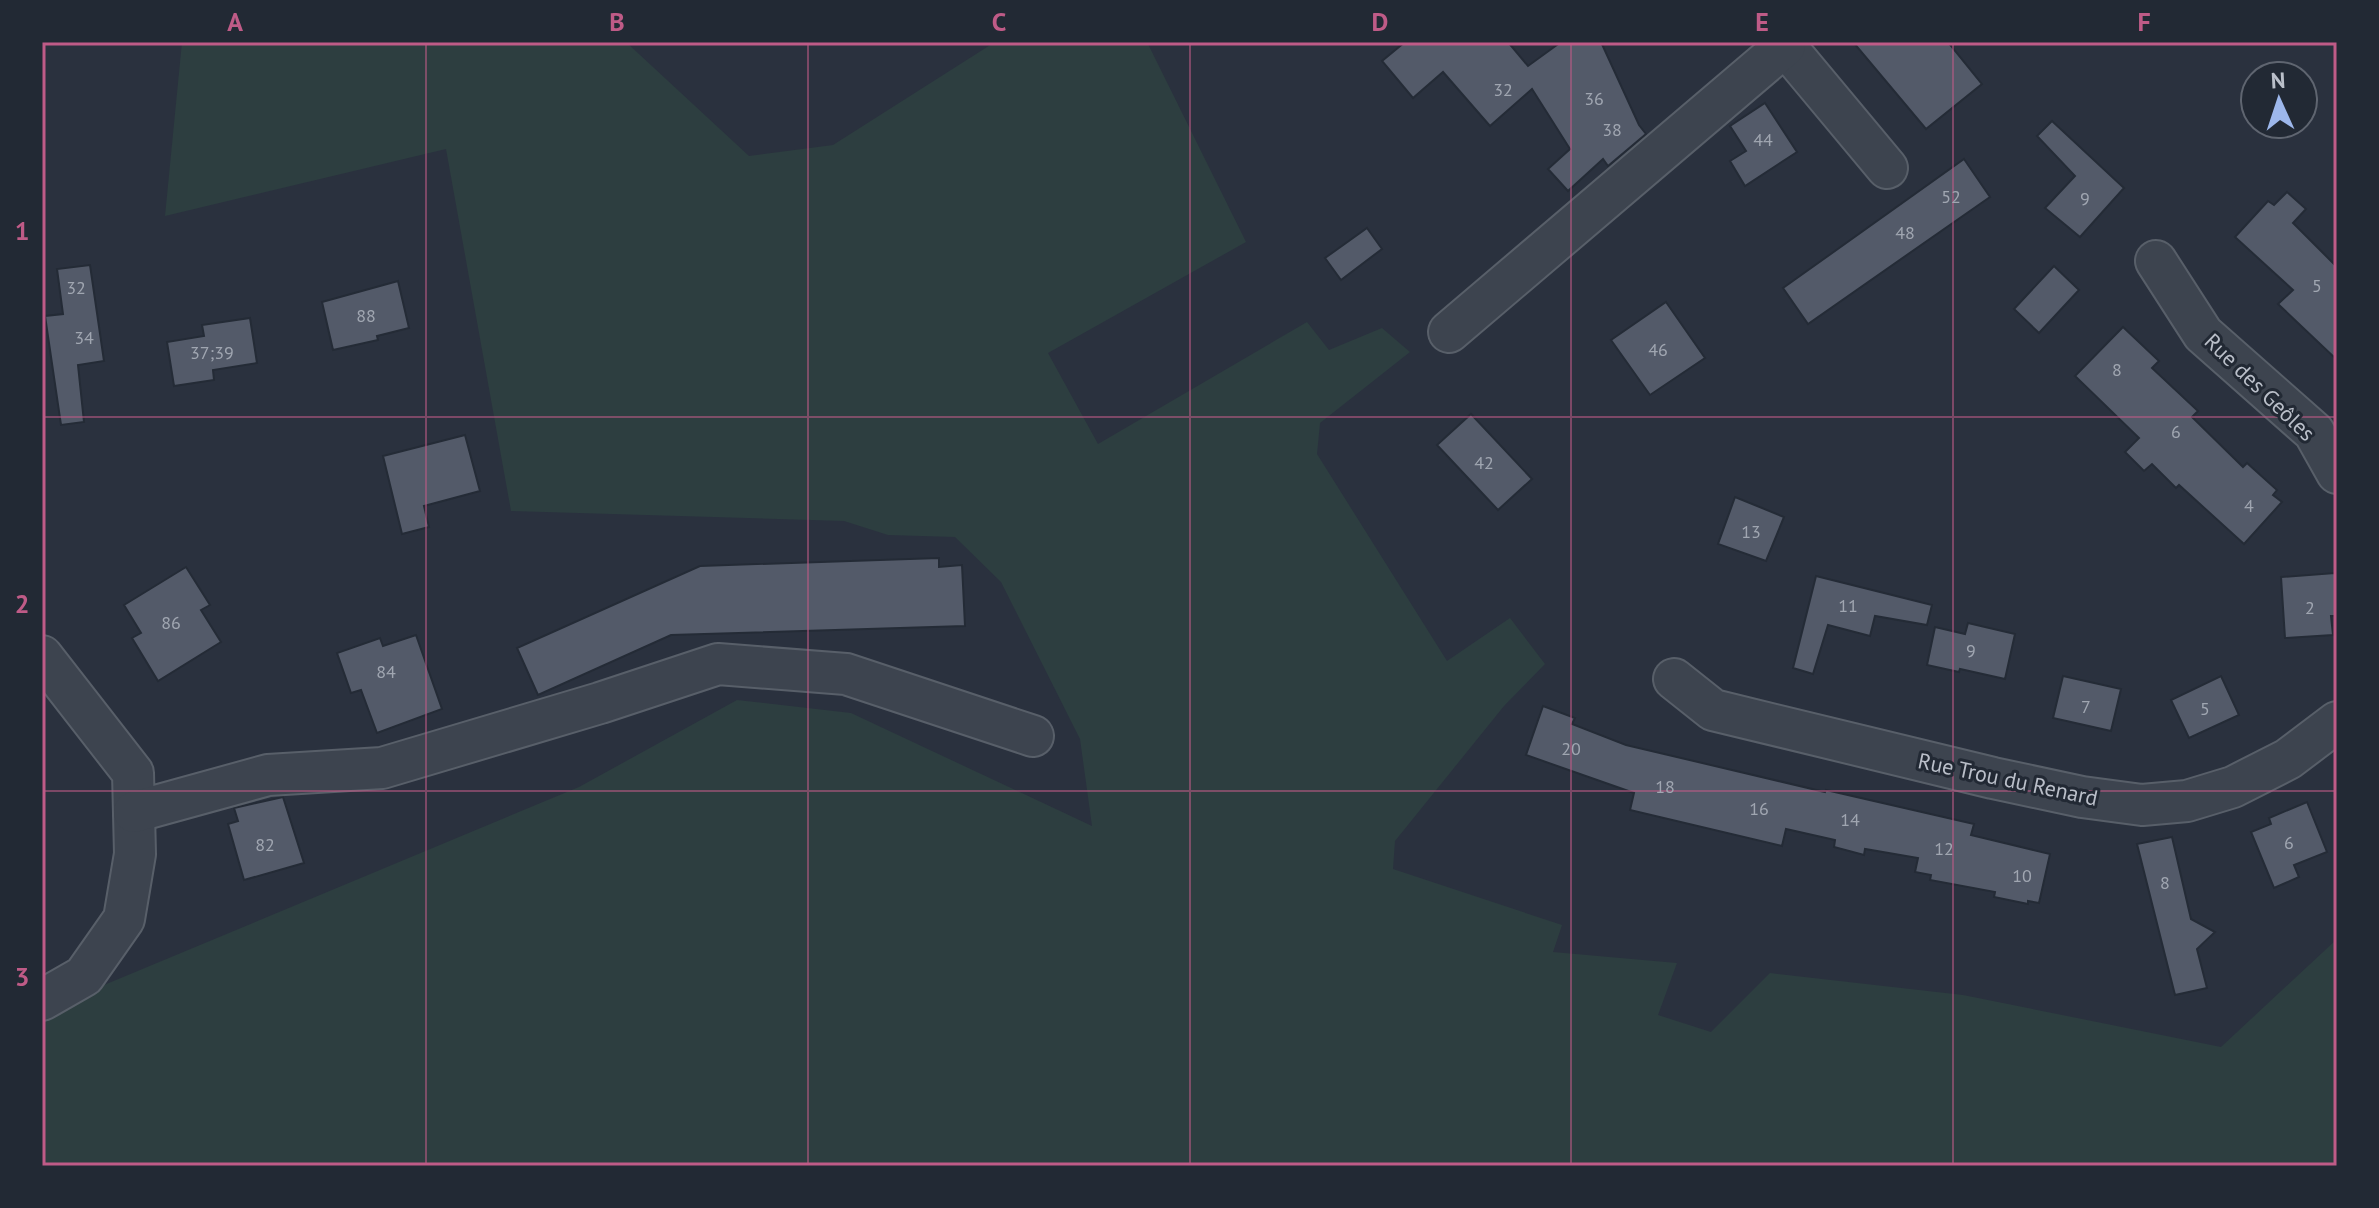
<svg xmlns="http://www.w3.org/2000/svg" width="2379" height="1208" font-family="'PT Sans',sans-serif">
  <style>
    .green { fill: #2d3e40 }
    .building { fill: #535a69; stroke: #242b36; stroke-width: 2 }
    .lines { fill: none; stroke-linecap: round; stroke-linejoin: round }
    .minor-casing { stroke: #585f69; stroke-width: 44 }
    .minor { stroke: #3d444f; stroke-width: 40 }
    .grid { fill: none; stroke: #bf5b87; stroke-width: 2; stroke-opacity: 0.55 }
    .labels { text-anchor: middle; dominant-baseline: central; stroke-width: 6; stroke-linejoin: round; paint-order: stroke }
    .number-label { font-size: 18px; fill: #a0a6b1 }
    .street-label { font-size: 22px; fill: #babfc9; stroke: #222934 }
    .neatline { fill: none; stroke: #bf5b87; stroke-width: 3 }
    .grid-label { font-size: 26px; text-anchor: middle; font-weight: bold; fill: #bf5b87 }
  </style>
  <rect width="100%" height="100%" fill="#2a313e"/>
  <path class="green" d="M182,42H626L749,156L833,145L995,42H1147L1246,242L1048,353L1098,444L1307,322L1329,350L1382,328L1410,352L1320,423L1317,454L1447,661L1510,618L1545,664L1504,706L1395,841L1393,869L1562,925L1553,952L1677,963L1658,1015L1711,1032L1770,973L1963,995L2221,1047L2337,939V1166H42V1021L80,995L579,787L737,700L851,713L1092,826L1080,739L1001,582L955,537L888,535L844,521L511,511L446,149L165,216Z"/>
  <g class="building">
    <path d="M1405,42H1508L1528,66L1561,42H1601L1639,125L1646,134L1608,166L1603,159L1568,191L1548,169L1570,149L1532,89L1490,126L1443,72L1413,98L1382,61Z"/>
    <path d="M1853,42H1948L1982,84L1926,129Z"/>
    <path d="M1765,103L1797,152L1745,186L1730,161L1746,151L1730,126Z"/>
    <path d="M2052,121L2124,188L2080,237L2045,208L2075,176L2037,136Z"/>
    <path d="M1964,159L1990,197L1808,324L1783,288Z"/>
    <path d="M2287,192L2306,209L2293,223L2337,267V360L2278,304L2293,290L2235,237L2268,201L2274,205Z"/>
    <path d="M1367,228L1382,249L1341,280L1325,258Z"/>
    <path d="M90,265L104,361L78,365L84,422L61,425L45,316L63,314L57,269Z"/>
    <path d="M2054,266L2079,290L2039,333L2014,309Z"/>
    <path d="M398,281L409,328L377,336L378,340L333,350L322,302Z"/>
    <path d="M1666,302L1705,358L1650,395L1611,340Z"/>
    <path d="M250,318L257,363L213,370L214,380L174,386L167,342L204,336L202,325Z"/>
    <path d="M2123,327L2159,361L2152,368L2198,411L2192,417L2243,467L2247,463L2277,490L2273,495L2282,502L2244,544L2179,485L2176,488L2152,464L2144,471L2125,452L2139,438L2075,376Z"/>
    <path d="M1471,414L1532,479L1498,510L1437,445Z"/>
    <path d="M465,435L480,491L424,506L429,527L402,534L383,456Z"/>
    <path d="M1735,497L1784,517L1766,561L1718,544Z"/>
    <path d="M939,558V567L962,565L965,626L671,635L538,695L517,648L700,566Z"/>
    <path d="M186,567L210,605L201,610L221,642L158,681L132,638L141,633L124,605Z"/>
    <path d="M2335,573L2337,616H2331L2333,635L2285,638L2281,577Z"/>
    <path d="M1816,576L1932,605L1927,625L1875,616L1870,636L1828,625L1813,674L1793,668Z"/>
    <path d="M1968,623L2015,634L2005,679L1960,669L1959,672L1927,665L1935,627L1965,634Z"/>
    <path d="M416,635L442,709L377,733L361,690L351,693L337,653L380,638L383,646Z"/>
    <path d="M2063,676L2121,689L2111,731L2053,718Z"/>
    <path d="M2221,676L2239,715L2189,738L2171,700Z"/>
    <path d="M1543,706L1575,718L1572,724L1626,745L1825,792L1826,790L1974,824L1971,835L2050,854L2039,903L2028,901V904L1994,897L1995,892L1930,880L1931,875L1915,872L1918,858L1865,849L1864,855L1834,847L1835,840L1786,829L1782,846L1630,810L1634,793L1526,755Z"/>
    <path d="M283,797L304,863L244,880L228,824L238,821L234,808Z"/>
    <path d="M2307,802L2327,852L2294,865L2299,877L2274,888L2251,832L2271,824L2269,818Z"/>
    <path d="M2172,837L2191,919L2215,932L2197,949L2207,988L2175,995L2137,844Z"/>
  </g>
  <g class="lines">
    <g class="minor-casing">
      <g id="minor">
        <path d="M1782,42L1887,168"/>
        <path d="M2156,261L2203,334L2314,432L2337,473"/>
        <path d="M1449,332L1785,46"/>
        <path d="M42,656L133,773L135,854L124,919L84,976L42,1000"/>
        <path d="M1674,679L1713,710L1993,778L2082,797L2142,805L2187,801L2233,787L2288,759L2337,722"/>
        <path d="M134,812L268,775L382,768L600,703L718,664L846,674L1033,736"/>
      </g>
    </g>
    <use href="#minor" class="minor"/>
  </g>
  <path class="grid" d="M426,42V1166M808,42V1166M1190,42V1166M1571,42V1166M1953,42V1166M42,417H2337M42,791H2337"/>
  <g class="labels">
    <g class="number-label">
      <text x="1503" y="89">32</text>
      <text x="1594" y="98">36</text>
      <text x="1612" y="129">38</text>
      <text x="1763" y="139">44</text>
      <text x="1951" y="196">52</text>
      <text x="2085" y="198">9</text>
      <text x="1905" y="232">48</text>
      <text x="2317" y="285">5</text>
      <text x="76" y="287">32</text>
      <text x="366" y="315">88</text>
      <text x="84" y="337">34</text>
      <text x="1658" y="349">46</text>
      <text x="212" y="352">37;39</text>
      <text x="2117" y="369">8</text>
      <text x="2176" y="431">6</text>
      <text x="1484" y="462">42</text>
      <text x="2249" y="505">4</text>
      <text x="1751" y="531">13</text>
      <text x="1848" y="605">11</text>
      <text x="2310" y="607">2</text>
      <text x="171" y="622">86</text>
      <text x="1971" y="650">9</text>
      <text x="386" y="671">84</text>
      <text x="2086" y="706">7</text>
      <text x="2205" y="708">5</text>
      <text x="1571" y="748">20</text>
      <text x="1665" y="786">18</text>
      <text x="1759" y="808">16</text>
      <text x="1850" y="819">14</text>
      <text x="2289" y="842">6</text>
      <text x="265" y="844">82</text>
      <text x="1944" y="848">12</text>
      <text x="2022" y="875">10</text>
      <text x="2165" y="882">8</text>
    </g>
    <g class="street-label">
      <text transform="translate(2260 387) rotate(44)">Rue des Geôles</text>
      <text transform="translate(2008 779) rotate(12)">Rue Trou du Renard</text>
    </g>
  </g>
  <rect width="2379" height="1208" fill="none" stroke="#222934" stroke-width="88"/>
  <g transform="translate(2279 100) rotate(357)"><circle r="38" fill="#222934" stroke="#5f6570" stroke-width="2"/>
  <path d="M0-6L14 30L0 20L-14 30Z" fill="#9db7eb"/>
  <text y="-12" font-size="22" font-weight="bold" text-anchor="middle" fill="#babfc9">N</text>
  </g>
  <rect x="44" y="44" width="2291" height="1120" class="neatline"/>
  <g class="grid-label">
    <text x="235" y="31">A</text>
    <text x="617" y="31">B</text>
    <text x="999" y="31">C</text>
    <text x="1380" y="31">D</text>
    <text x="1762" y="31">E</text>
    <text x="2144" y="31">F</text>
    <text x="22" y="240">1</text>
    <text x="22" y="613">2</text>
    <text x="22" y="986">3</text>
  </g>
</svg>
